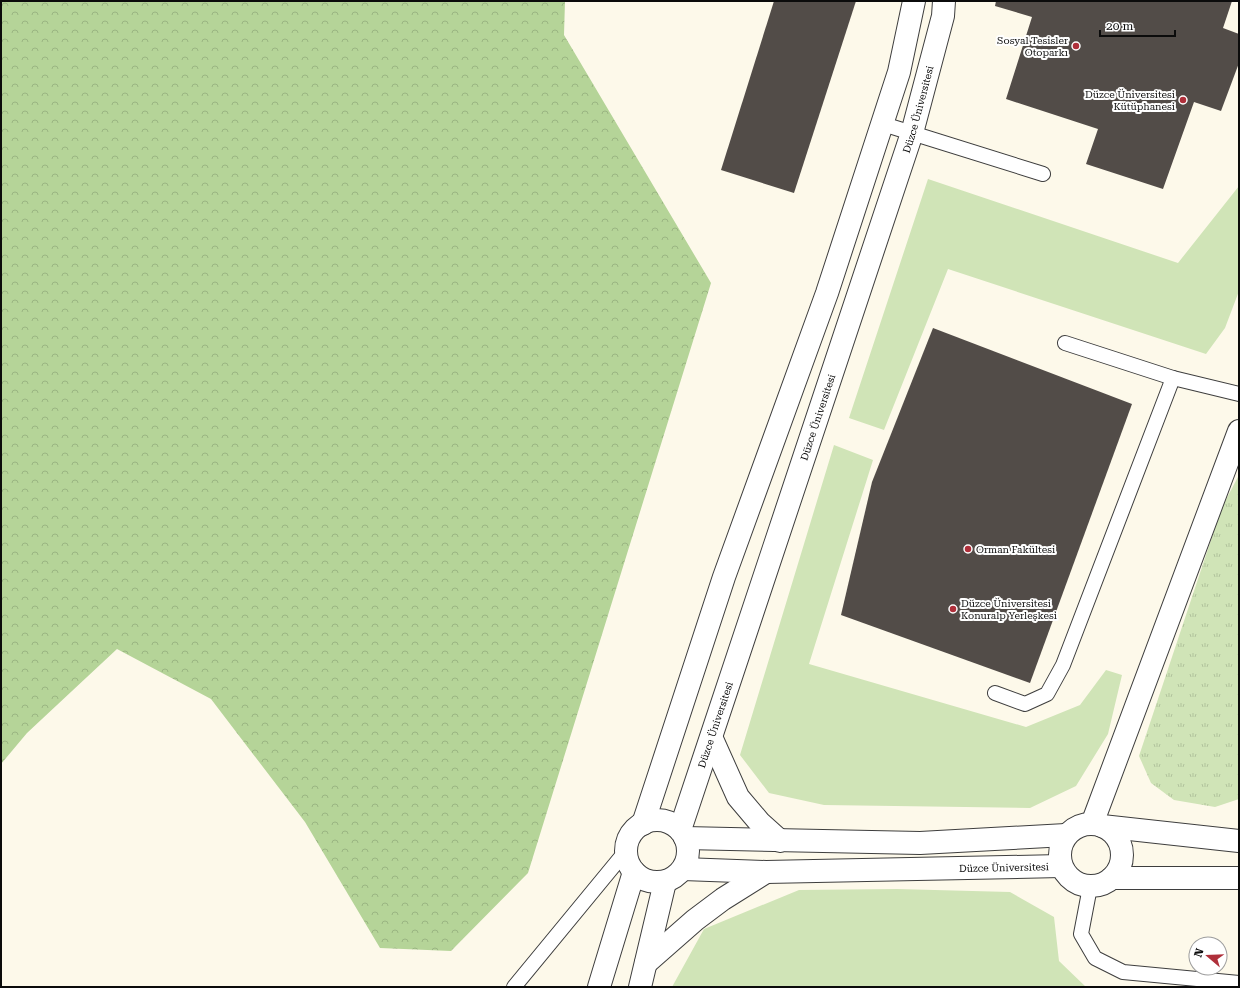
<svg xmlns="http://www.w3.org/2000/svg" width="1240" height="988" font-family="'Roboto Serif',serif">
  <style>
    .grass { fill: #d0e4b7 }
    .forest { fill: url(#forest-crowns) }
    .park { fill: url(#park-tufts) }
    .building { fill: #524c48 }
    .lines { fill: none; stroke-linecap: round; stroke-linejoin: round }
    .service-casing { stroke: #3e3e3e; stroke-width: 16 }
    .tertiary-casing { stroke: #3e3e3e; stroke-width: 24 }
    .service { stroke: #fff; stroke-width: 14 }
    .tertiary { stroke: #fff; stroke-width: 22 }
    .poi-dot { fill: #af2f3a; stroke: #fff; stroke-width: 1.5 }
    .labels { text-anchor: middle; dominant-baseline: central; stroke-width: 4; stroke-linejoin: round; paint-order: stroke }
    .poi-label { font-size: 10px; fill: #0b0b0b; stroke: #fff; text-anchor: end }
    .street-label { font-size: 10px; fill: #0b0b0b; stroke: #fff }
  </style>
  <defs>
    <pattern id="forest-crowns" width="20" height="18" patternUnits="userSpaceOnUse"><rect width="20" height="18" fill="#b5d498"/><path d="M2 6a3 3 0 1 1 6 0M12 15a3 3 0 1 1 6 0" fill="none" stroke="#9ab582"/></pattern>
    <pattern id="park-tufts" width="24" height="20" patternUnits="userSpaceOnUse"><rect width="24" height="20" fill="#d0e4b7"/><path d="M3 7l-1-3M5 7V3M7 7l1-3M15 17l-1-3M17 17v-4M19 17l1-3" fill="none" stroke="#b1c29c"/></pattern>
  </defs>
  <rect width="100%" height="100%" fill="#fdf9ea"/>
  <g class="grass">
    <path d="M928,179L1178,263L1239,186V291L1225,328L1206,354L948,269L884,430L849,418Z"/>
    <path d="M834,445L873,460L809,664L1026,727L1080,705L1106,670L1122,675L1108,734L1076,786L1030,808L824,805L769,793L740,755Z"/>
    <path d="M897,889L1010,892L1054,917L1059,961L1086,987H672L704,929L799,890Z"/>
  </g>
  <path class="forest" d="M1,1H565L564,35L711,283L528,873L451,951L380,948L305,822L211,699L117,649L27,733L1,764Z"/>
  <path class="park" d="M1239,475V799L1215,807L1174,800L1151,783L1139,756L1222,507Z"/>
  <g class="building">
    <path d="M774,1H856L794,193L721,170Z"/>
    <path d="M996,1H1232L1223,28L1239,34V63L1221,111L1194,102L1163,189L1086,164L1098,129L1006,99L1032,17L995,6Z"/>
    <path d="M933,328L1132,404L1030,683L841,615L872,482Z"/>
  </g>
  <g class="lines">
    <g class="service-casing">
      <g id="service">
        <path d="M883,124L1043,174"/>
        <path d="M1065,343L1173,378L1239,394"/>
        <path d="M995,693L1025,704L1047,694L1063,665L1173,378"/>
        <path d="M1090,887L1081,934L1095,958L1123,972L1239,983"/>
        <path d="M514,987L626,851"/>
      </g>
    </g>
    <g class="tertiary-casing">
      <g id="tertiary">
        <path d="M712,739L738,797L760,823L780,841"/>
        <circle cx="657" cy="851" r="31"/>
        <circle cx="1091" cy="855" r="31"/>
        <path d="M643,824L724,577L827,293L899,72L914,1"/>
        <path d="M1092,824L1239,431"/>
        <path d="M1102,826L1239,841"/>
        <path id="s1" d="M680,830L912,133L943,16L944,1"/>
        <path d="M685,838L920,843L1066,835"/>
        <path id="s2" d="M683,869L766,872L1061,866"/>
        <path d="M1112,878H1239"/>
        <path d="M646,963L695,920L723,899L766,872"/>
        <path d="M599,987L634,872"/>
        <path d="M640,987L665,882"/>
      </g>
    </g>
    <use href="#service" class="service"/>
    <use href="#tertiary" class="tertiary"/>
  </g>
  <g class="poi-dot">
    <circle cx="1076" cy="46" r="4"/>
    <circle cx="1183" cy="100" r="4"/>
    <circle cx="968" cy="549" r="4"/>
    <circle cx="953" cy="609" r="4"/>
  </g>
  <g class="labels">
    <g class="poi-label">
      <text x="1068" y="40">Sosyal Tesisler<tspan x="1068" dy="12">Otoparkı</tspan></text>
      <text x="1175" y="94">Düzce Üniversitesi<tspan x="1175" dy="12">Kütüphanesi</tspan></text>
      <text x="976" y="549" text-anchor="start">Orman Fakültesi</text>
      <text x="961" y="603" text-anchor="start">Düzce Üniversitesi<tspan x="961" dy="12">Konuralp Yerleşkesi</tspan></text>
    </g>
    <g class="street-label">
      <text stroke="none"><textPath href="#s1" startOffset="759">Düzce Üniversitesi</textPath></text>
      <text stroke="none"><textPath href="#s1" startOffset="435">Düzce Üniversitesi</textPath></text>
      <text stroke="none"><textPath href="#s1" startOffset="111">Düzce Üniversitesi</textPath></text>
      <text stroke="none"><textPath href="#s2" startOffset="321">Düzce Üniversitesi</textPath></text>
    </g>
  </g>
  <rect width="1240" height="988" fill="none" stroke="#0b0b0b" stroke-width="4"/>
  <g transform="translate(1208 956) rotate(289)"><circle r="19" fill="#ffffff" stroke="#9d9d9d"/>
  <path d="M0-3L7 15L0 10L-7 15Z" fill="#af2f3a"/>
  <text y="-6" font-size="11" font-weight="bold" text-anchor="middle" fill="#0b0b0b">N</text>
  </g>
  <path d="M1100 30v6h75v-6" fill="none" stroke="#0b0b0b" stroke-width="2"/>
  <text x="1106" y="30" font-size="12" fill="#0b0b0b" stroke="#ffffff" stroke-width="3" paint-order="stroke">20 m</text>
</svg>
